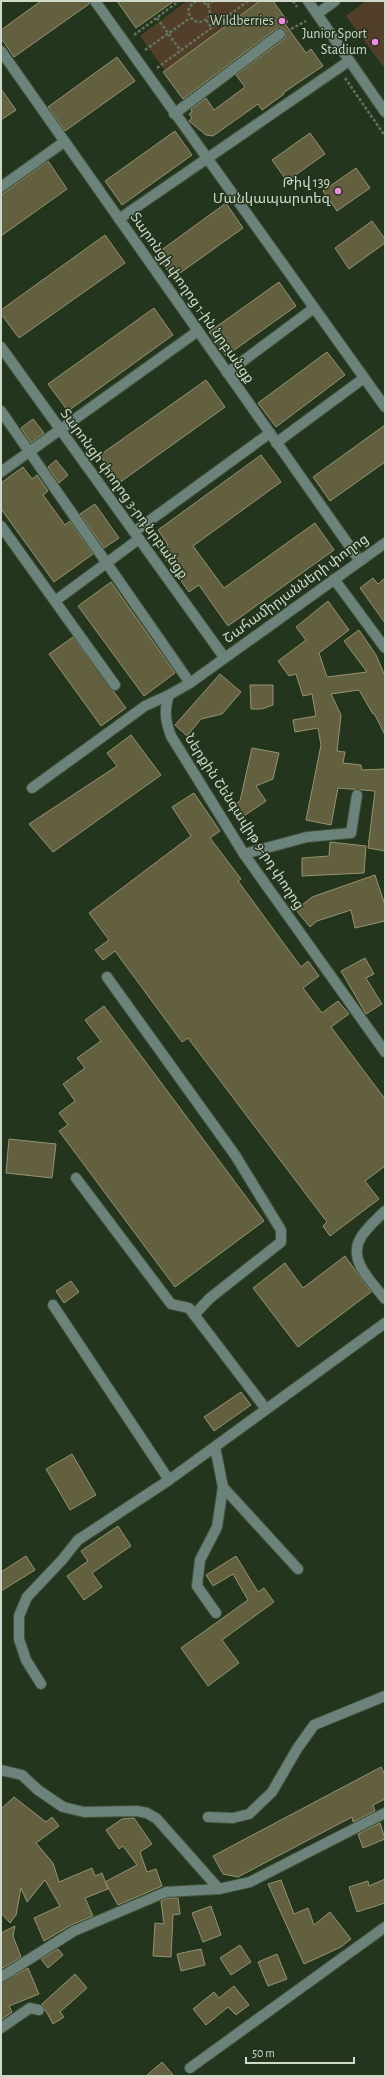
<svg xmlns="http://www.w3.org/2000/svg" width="386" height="2077" font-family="'Alegreya Sans','Noto Sans Armenian',sans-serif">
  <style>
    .green { fill: #513f29 }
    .building { fill: #636040; stroke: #959370 }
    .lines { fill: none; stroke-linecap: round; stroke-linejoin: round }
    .minor-casing { stroke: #42533b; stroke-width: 12 }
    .path { stroke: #63735d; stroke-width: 2.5; stroke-dasharray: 3 2; stroke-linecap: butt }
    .minor { stroke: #6b837a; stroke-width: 10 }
    .poi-dot { fill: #fb87e5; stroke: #23351c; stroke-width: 1.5 }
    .labels { text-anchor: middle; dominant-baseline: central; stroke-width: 3; stroke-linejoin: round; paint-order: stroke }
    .poi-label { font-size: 14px; fill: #ced9c9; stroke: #23351c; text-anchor: end }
    .street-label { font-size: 14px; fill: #ced9c9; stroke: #23351c }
  </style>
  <rect width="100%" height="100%" fill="#23351c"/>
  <g class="green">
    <path d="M187,1H268L168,75L140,36Z"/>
    <path d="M366,1H385V69L346,16Z"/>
  </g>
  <g class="building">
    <path d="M41,1H89V4L14,57L1,38V30Z"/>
    <path d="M117,1H174L136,28Z"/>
    <path d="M260,1H273L288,22L285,24L306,53L311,49L323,66L283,93L284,94L262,110L258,104L213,136L206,135L189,121L192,118L189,114L192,112L191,109L206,98L214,110L245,87L236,75L284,39L286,36L285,30L282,28L276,29L183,99L163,72Z"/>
    <path d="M117,57L135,81L65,131L48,107Z"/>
    <path d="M1,89L16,110L1,120Z"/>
    <path d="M175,131L192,155L122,205L105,181Z"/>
    <path d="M310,133L325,154L287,181L272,160Z"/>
    <path d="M48,161L67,189L1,236V195Z"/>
    <path d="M356,168L370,188L337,211L323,191Z"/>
    <path d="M226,203L243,228L173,278L156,254Z"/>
    <path d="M372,221L385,239V243L349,269L335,248Z"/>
    <path d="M105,235L125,263L19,338L1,314V310Z"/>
    <path d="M279,282L296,306L226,356L209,332Z"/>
    <path d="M154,308L173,335L68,411L48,384Z"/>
    <path d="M327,352L345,375L276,427L258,403Z"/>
    <path d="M206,380L225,407L119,483L100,455Z"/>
    <path d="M33,419L44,433L31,443L21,428Z"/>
    <path d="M385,425V462L330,501L313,477Z"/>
    <path d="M261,455L281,482L193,546L224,588L315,523L334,550L228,626L199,585L189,592L169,564L159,551L168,545L158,530Z"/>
    <path d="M56,460L68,475L59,483L48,467Z"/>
    <path d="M23,467L32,479L37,475L48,491L43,495L65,525L70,521L93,554L54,582L1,509V483Z"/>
    <path d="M95,504L119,538L104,548L80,514Z"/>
    <path d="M373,578L378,584L385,578V623L360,588Z"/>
    <path d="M111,582L175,673L144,696L78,606Z"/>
    <path d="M328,601L349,630L319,653L327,677L367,672L344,641L359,630L376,655L385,676V735L374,713L373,714L359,690L331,694L341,715L337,751L345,752L343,763L361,765L362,770L385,769V851L368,848L375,791L338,788L331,825L306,820L321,745L318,728L295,732L293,720L316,716L312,694L303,696L296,674L289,676L278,661L306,640L296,627Z"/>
    <path d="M73,637L126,708L101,726L49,654Z"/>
    <path d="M220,674L241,692L222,714L201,719L187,736L175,725Z"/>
    <path d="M250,685H273V705L262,709H251Z"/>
    <path d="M131,735L161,775L53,852L29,824L117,766L107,753Z"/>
    <path d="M252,748L279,753L273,779L256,786L266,801L241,818L233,806L240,801Z"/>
    <path d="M194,793L220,831L210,838L241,879L238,881L301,967L308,961L319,976L303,988L322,1013L338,1001L349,1014L331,1027L385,1099V1166L365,1181L379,1199L330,1236L323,1226L327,1222L188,1038L182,1042L115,951L103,960L95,950L109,940L89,913L191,836L172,807Z"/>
    <path d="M330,842L366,846L364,873L302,876V858L329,856Z"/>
    <path d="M375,875L385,905V921L355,928L351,910L317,921L310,927L296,910L312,897Z"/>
    <path d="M365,958L374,974L366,978L382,1004L366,1014L341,971Z"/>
    <path d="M104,1006L264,1221L175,1287L59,1131L68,1125L59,1113L75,1101L63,1084L85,1068L77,1058L101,1041L85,1020Z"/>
    <path d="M9,1139L56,1144L52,1178L6,1173Z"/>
    <path d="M345,1256L371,1292L298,1347L253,1288L285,1263L303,1288Z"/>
    <path d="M71,1281L79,1292L64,1303L56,1291Z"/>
    <path d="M241,1392L251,1405L214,1431L204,1417Z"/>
    <path d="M72,1454L96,1495L70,1510L46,1469Z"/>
    <path d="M118,1526L131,1546L92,1573L102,1587L84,1600L67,1576L88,1561L81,1551Z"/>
    <path d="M26,1556L35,1570L1,1591V1572Z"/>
    <path d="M236,1556L258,1592L264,1588L274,1602L222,1640L239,1663L208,1686L181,1648L248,1600L233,1574L213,1586L206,1575Z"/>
    <path d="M381,1767L385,1775V1799L373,1805L375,1811L353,1822L352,1817L238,1877L223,1874L213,1856Z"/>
    <path d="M14,1797L46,1822L52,1817L59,1826L36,1843L53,1863L59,1882L92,1868L95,1876L102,1873L108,1889L85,1898L93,1916L71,1925L44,1941L34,1918L60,1906L45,1880L27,1902L21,1888L16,1915L10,1923L1,1913V1809Z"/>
    <path d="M134,1818L152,1844L140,1852L147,1872L156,1869L162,1886L118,1905L105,1882L137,1865L123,1846L119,1849L106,1830L122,1819Z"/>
    <path d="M380,1823L385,1839L363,1848L358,1834Z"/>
    <path d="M385,1879V1903L357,1912L349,1887L368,1881L369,1886Z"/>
    <path d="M281,1880L294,1914L308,1908L314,1925L330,1912L351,1939L341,1947L304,1964L268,1884Z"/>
    <path d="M168,1898H178L180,1914L173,1915L171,1957L153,1956L155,1923L164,1924L161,1901Z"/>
    <path d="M211,1906L221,1935L203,1942L192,1913Z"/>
    <path d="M15,1926L13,1936L21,1957L1,1969V1933Z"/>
    <path d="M240,1945L251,1962L231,1975L220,1958Z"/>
    <path d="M58,1949L63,1955L48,1968L41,1959Z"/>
    <path d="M201,1949L205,1965L181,1971L177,1954Z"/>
    <path d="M277,1954L287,1979L268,1986L258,1962Z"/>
    <path d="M28,1968L39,1994L9,2006L12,2012L1,2020V1983Z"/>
    <path d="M75,1974L87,1988L60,2012L64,2017L53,2024L42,2004Z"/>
    <path d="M234,1986L249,2005L236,2015L228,2007L206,2025L193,2009L214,1992L219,1998Z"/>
    <path d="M162,2062L174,2076H146Z"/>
  </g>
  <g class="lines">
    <g class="minor-casing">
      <g id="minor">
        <path d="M95,1L385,407"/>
        <path d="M308,1L385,112"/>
        <path d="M317,14L335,1"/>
        <path d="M1,51L360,561"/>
        <path d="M174,114L280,34"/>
        <path d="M1,187L64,142"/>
        <path d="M119,219L349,61"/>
        <path d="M1,347L224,657"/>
        <path d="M227,373L314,308"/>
        <path d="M1,411L190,683"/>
        <path d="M276,443L364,378"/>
        <path d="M1,472L198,331"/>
        <path d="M1,526L115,685"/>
        <path d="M134,532L270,433"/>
        <path d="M385,543L190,683L169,695C164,711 165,720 171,736L244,854L385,1052"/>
        <path d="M334,579L385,648"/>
        <path d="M55,601L139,539"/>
        <path d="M32,788L145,706L169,695"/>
        <path d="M244,854L307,837L351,833L357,795"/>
        <path d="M107,977L235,1155L281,1230V1242L210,1298L194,1315"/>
        <path d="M76,1178L171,1304L189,1308L266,1409"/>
        <path d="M385,1211C377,1219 365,1229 360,1239C348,1261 372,1282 385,1299"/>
        <path d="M53,1305L169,1480"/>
        <path d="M215,1447L223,1487L217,1527L200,1560L197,1586L216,1613"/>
        <path d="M223,1487L298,1569"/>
        <path d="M41,1684L26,1660L19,1639V1616L27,1597L62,1560L78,1540L169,1480L385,1323"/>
        <path d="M1,1770L22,1775L38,1790L63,1807L84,1812L137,1811L147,1813L157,1819L219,1889"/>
        <path d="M208,1817L233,1818L249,1814L272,1792L297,1749L314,1725L385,1696"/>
        <path d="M1,1977L74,1931L166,1892L219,1889L250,1882L385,1813"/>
        <path d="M1,2028L30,2008L39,2010"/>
        <path d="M190,2068L385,1927"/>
      </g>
    </g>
    <g class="path">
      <path d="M196,1L189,7C186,22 204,28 210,14L209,7L202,1"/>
      <path d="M293,1L297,7"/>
      <path d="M207,5L213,1"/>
      <path d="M157,18L181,51"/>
      <path d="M206,20L212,28"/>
      <path d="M291,29L306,21"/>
      <path d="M134,35L179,1"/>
      <path d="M145,50L190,18"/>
      <path d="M157,68L248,1"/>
      <path d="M345,78L385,136"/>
    </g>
    <use href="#minor" class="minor"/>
  </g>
  <g class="poi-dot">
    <circle cx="282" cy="21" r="4"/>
    <circle cx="375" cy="42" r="4"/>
    <circle cx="338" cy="191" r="4"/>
  </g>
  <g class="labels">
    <g class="poi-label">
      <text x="274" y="21">Wildberries</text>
      <text x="367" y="34">Junior Sport<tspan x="367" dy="16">Stadium</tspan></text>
      <text x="330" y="183">Թիվ 139<tspan x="330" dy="16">Մանկապարտեզ</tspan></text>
    </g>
    <g class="street-label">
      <text transform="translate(192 298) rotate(55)">Տարոնցի փողոց 1-ին նրբանցք</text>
      <text transform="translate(124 494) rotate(54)">Տարոնցի փողոց 3-րդ նրբանցք</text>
      <text transform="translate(296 589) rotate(-36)">Շահամիրյանների փողոց</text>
      <text transform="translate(244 822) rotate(57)">Ներքին Շենգավիթ 9-րդ փողոց</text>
    </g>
  </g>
  <rect width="386" height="2077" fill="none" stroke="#ced9c9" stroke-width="4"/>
  <path d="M246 2057v6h108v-6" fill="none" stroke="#ced9c9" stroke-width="2"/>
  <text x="252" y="2057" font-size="12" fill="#ced9c9" stroke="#23351c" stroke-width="3" paint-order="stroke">50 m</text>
</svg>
